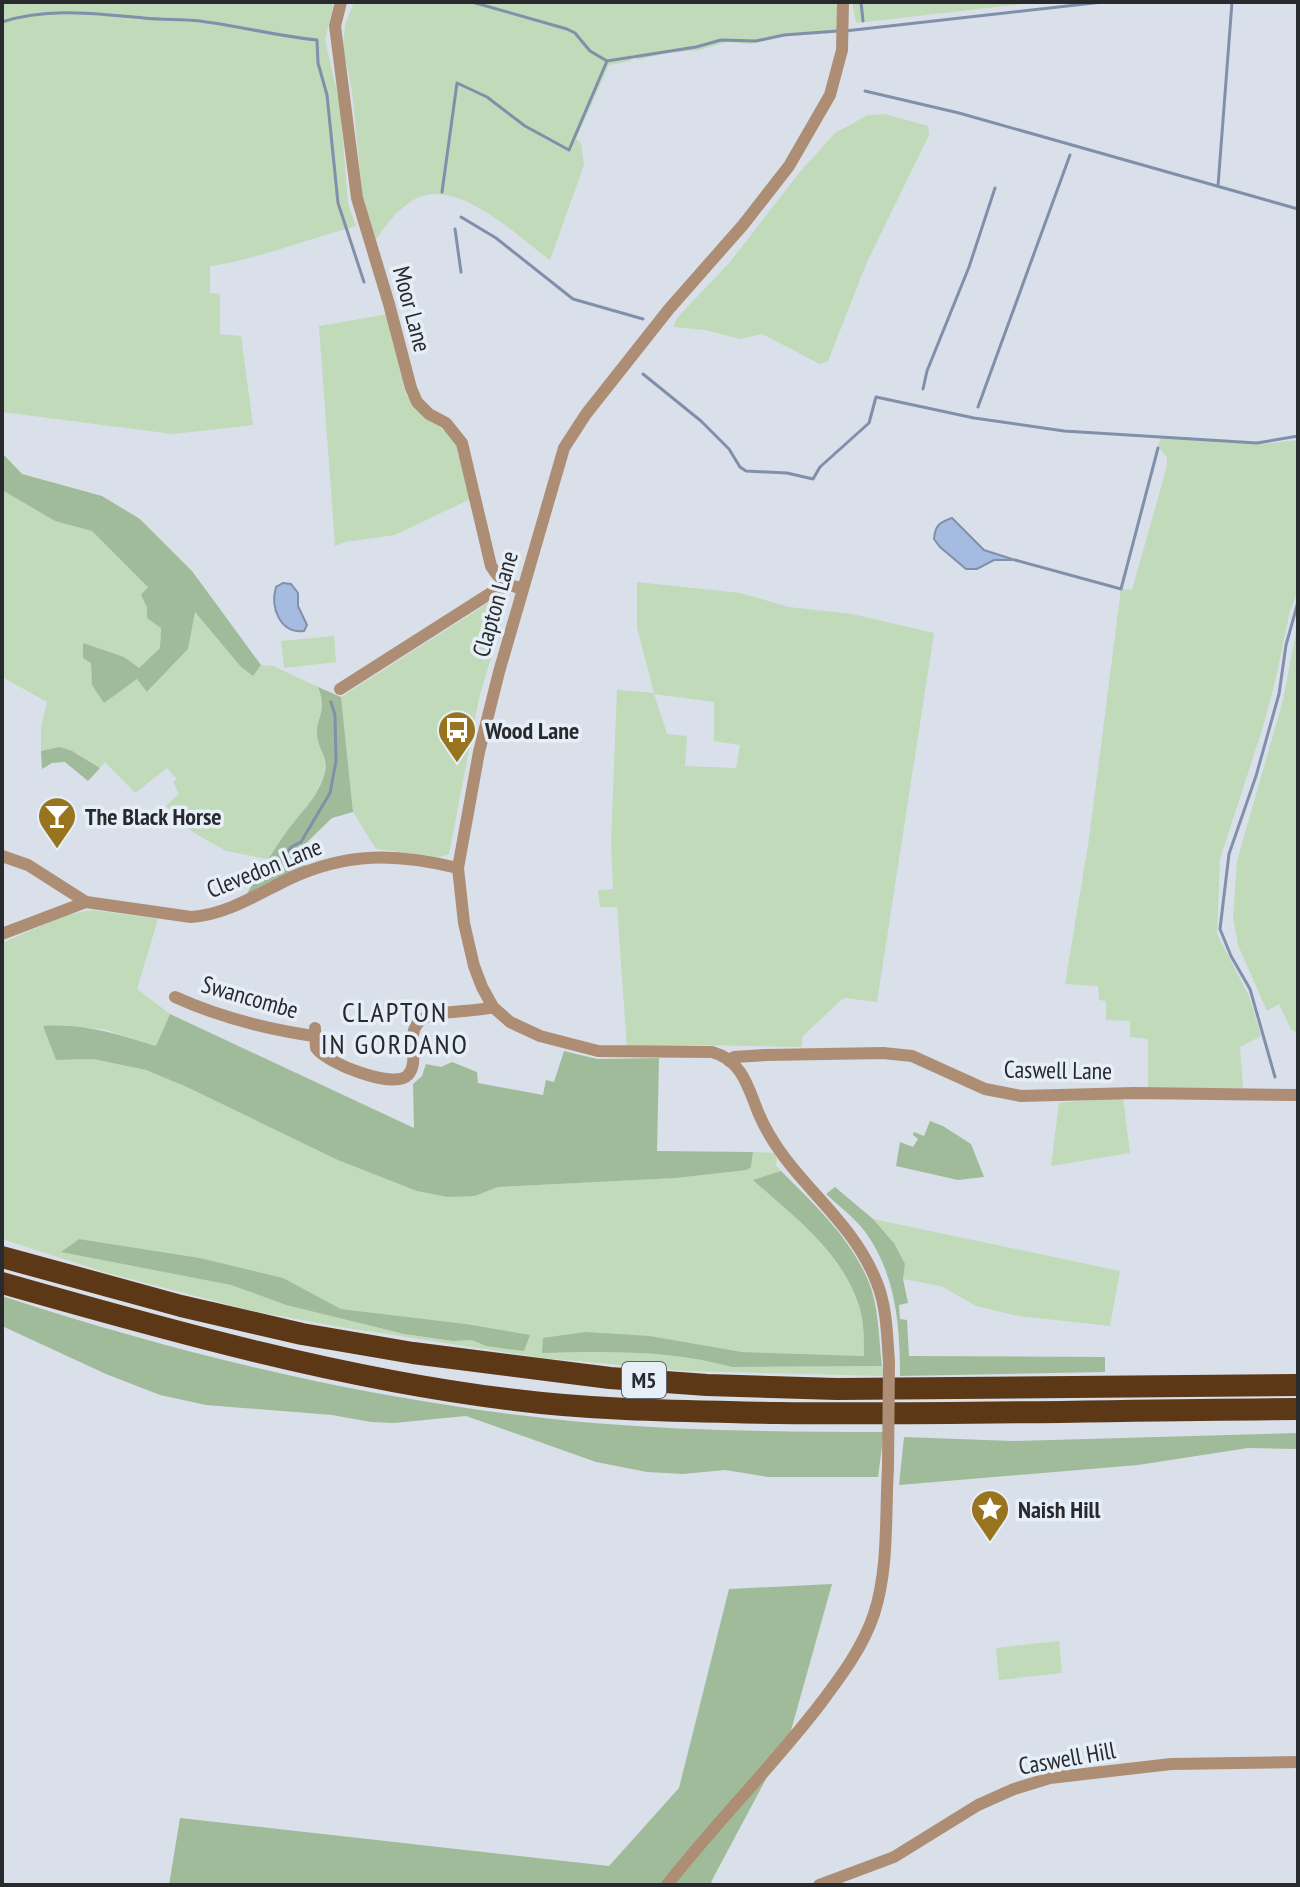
<svg xmlns="http://www.w3.org/2000/svg" width="1300" height="1887" font-family="'PT Sans Narrow',sans-serif">
  <style>
    .green { fill: #c0daba; fill-rule: evenodd }
    .forest { fill: #a0bb99 }
    .water { fill: #a5bbdf; stroke: #8090aa; stroke-width: 2 }
    .lines { fill: none; stroke-linecap: round; stroke-linejoin: round }
    .stream { stroke: #8090aa; stroke-width: 3 }
    .street { stroke: #ad8e74; stroke-width: 12 }
    .highway { stroke: #5c3817; stroke-width: 22 }
    .street-bridge { stroke: #ad8e74; stroke-width: 12 }
    .labels { text-anchor: middle; dominant-baseline: central; stroke-width: 7; stroke-linejoin: round; paint-order: stroke }
    .shield { fill: #e6eef7; stroke: #61656a; stroke-width: 2 }
    .shield-label { font-size: 22px; font-weight: bold; fill: #282a2e }
    .street-label { font-size: 24px; fill: #282a2e; stroke: #e6eef7 }
    .poi-label { font-size: 24px; font-weight: bold; fill: #282a2e; stroke: #e6eef7; text-anchor: start }
    .quarter-label { font-size: 28px; letter-spacing: 2px; fill: #282a2e; stroke: #e6eef7 }
  </style>
  <rect width="100%" height="100%" fill="#d9e0ea"/>
  <g class="green">
    <path d="M2,2H334L325,40L340,104L348,204L356,226C307,239 259,259 210,266V293L220,294V334L241,336L253,425L173,434L2,412Z"/>
    <path d="M354,2H836L839,29V33L787,36L750,44L727,42L700,50L667,53L637,60L636,55H631V61L609,65L576,139L581,143L584,165L550,260C517,236 454,173 412,201C396,211 385,226 375,241L363,201L352,91L343,47L345,25Z"/>
    <path d="M852,2H1041L856,23Z"/>
    <path d="M884,114L928,126L929,135L867,262L828,361L820,364L762,334L740,339L705,330L674,327L677,318L730,262L799,173L835,133L868,115Z"/>
    <path d="M389,314L406,395L423,415L454,438L460,451L470,499L395,535L345,542L335,546L319,326Z"/>
    <path d="M1161,437L1263,444L1298,440V591L1290,611L1276,678L1263,727L1220,859L1217,934L1249,996L1261,1036L1240,1047L1243,1088L1148,1090V1039L1130,1037V1021L1106,1020V1001L1099,1000L1098,986L1065,984L1089,839L1121,589L1132,590L1167,466V457L1158,446Z"/>
    <path d="M2,490L55,521L92,531L149,587L141,595L161,628L160,648L139,668L124,657L91,663L92,685L138,679L148,692L188,649L195,612L241,667L253,676L261,665L273,666L318,687C328,712 316,716 317,735C317,746 326,753 325,765C325,792 284,836 267,859L226,851L191,831L166,806L179,794L173,782L177,779L167,768L135,793L105,762L100,768C77,754 69,745 41,751V727L47,702L2,677Z"/>
    <path d="M637,582L740,593L789,607L852,614L934,633L877,1002L845,998L840,1001L802,1037V1047L694,1045L627,1048L617,907H600L598,890L613,889L611,842L617,690L654,693L637,628ZM654,694L714,702V741L740,745L736,768L685,766L687,736L667,734Z"/>
    <path d="M504,593L508,601L479,698L449,854L439,857L376,849L353,812L341,697Z"/>
    <path d="M1298,621V1034L1291,1029L1279,1004L1267,1011L1238,945L1233,917L1237,861L1283,700Z"/>
    <path d="M334,636L336,662L284,668L281,641Z"/>
    <path d="M92,910L158,919L137,989L170,1014L157,1046L103,1029L44,1026L56,1060L93,1059L146,1070L475,1196L498,1187L676,1178L747,1170L751,1167L753,1152L775,1153L777,1161L775,1164L781,1171L754,1180C794,1218 842,1252 859,1307C864,1322 863,1340 865,1356L742,1352L650,1336L542,1353C605,1351 671,1350 732,1367L882,1366L884,1376L687,1371L543,1358L334,1326L249,1310L104,1272L2,1239V943L66,915ZM79,1239L200,1258L282,1278L341,1309L466,1324L530,1336L486,1346L472,1340L453,1341L404,1334L286,1305L231,1285L62,1252Z"/>
    <path d="M1123,1097L1130,1153L1051,1166L1059,1103Z"/>
    <path d="M873,1219L1120,1271L1110,1326L1018,1316L976,1306L941,1286L903,1279C906,1252 890,1238 873,1219Z"/>
    <path d="M1059,1641L1062,1673L999,1680L996,1648Z"/>
  </g>
  <g class="forest">
    <path d="M2,453L22,474L102,496L140,519L192,571L261,665L253,676L241,667L195,612L188,649L147,692L137,679L104,703L92,685L91,663L83,658V643L124,657L139,668L160,648L161,628L147,618V607L141,595L148,587L92,531L55,521L2,490Z"/>
    <path d="M318,687L341,697L353,812L332,818L300,849L306,868L245,897C257,876 270,855 285,834C299,814 320,796 325,771C328,756 318,749 317,735C316,716 328,712 318,687Z"/>
    <path d="M60,747L72,751L100,768L88,781L65,762L52,763L42,769L41,751Z"/>
    <path d="M170,1014L414,1128L413,1084L422,1076L426,1064L441,1067L452,1062L477,1072L478,1083L543,1095L546,1080L554,1082L564,1051L597,1059L659,1058L657,1151L753,1152L751,1167L747,1170L676,1178L498,1187L475,1196L448,1197L417,1191L338,1160L187,1087L146,1070L93,1059L56,1060L43,1026C84,1023 117,1034 156,1046Z"/>
    <path d="M930,1121L943,1126L971,1144L984,1177L958,1180L896,1166L900,1142L913,1147L918,1139L913,1135L914,1132L924,1136Z"/>
    <path d="M781,1171C816,1206 856,1243 872,1291C879,1315 879,1342 882,1366L732,1367C671,1350 605,1351 542,1353L543,1338L585,1332L650,1336L742,1352L864,1356C864,1340 864,1321 859,1306C842,1252 794,1217 753,1180Z"/>
    <path d="M835,1187L873,1219L894,1243L905,1264L903,1279L908,1303L899,1305L900,1319L907,1320L909,1356L1105,1357V1372L900,1376C900,1326 896,1275 866,1233C856,1219 839,1206 826,1194Z"/>
    <path d="M79,1239L200,1258L283,1278L341,1309L466,1324L530,1335L524,1351L486,1346L472,1340L453,1341L404,1334L286,1305L231,1285L61,1252Z"/>
    <path d="M2,1296C194,1359 392,1405 593,1423C690,1431 787,1432 884,1432L878,1477H768L725,1470L683,1474L647,1472L596,1462L466,1416L394,1423L371,1422L332,1415L206,1405L160,1395L106,1374L2,1326Z"/>
    <path d="M1298,1433V1449L1248,1448L1138,1465L899,1485L904,1437L1012,1441Z"/>
    <path d="M832,1584L790,1734L711,1882L715,1885H169L180,1818L609,1866L679,1788L729,1589Z"/>
  </g>
  <g class="water">
    <path d="M952,518L984,550L1015,560H994L977,569H966L940,547L934,539C935,525 940,522 952,518Z"/>
    <path d="M283,583L291,584L298,593V606L307,625L304,631C280,634 270,607 276,587Z"/>
  </g>
  <g class="lines">
    <g class="stream">
      <path d="M472,2L567,29L575,33L590,51L607,61L696,47L721,40L756,41L784,35L837,31"/>
      <path d="M861,2L863,21"/>
      <path d="M2,22C50,7 95,14 144,18C162,20 181,19 200,21C239,26 277,36 317,40L318,63L327,95L338,203L364,282"/>
      <path d="M845,31L1103,2"/>
      <path d="M865,91L959,113L1298,209"/>
      <path d="M1218,186L1232,2"/>
      <path d="M442,192L457,83L487,97L525,126L569,150L607,61"/>
      <path d="M461,217L496,238L573,299L643,319"/>
      <path d="M455,229L461,272"/>
      <path d="M643,374L701,421L729,449L740,467L746,471L787,473L813,479L820,467L869,423L876,397L974,418L1064,431L1257,443L1298,436"/>
      <path d="M923,389L927,371L969,267L995,188"/>
      <path d="M978,407L1070,155"/>
      <path d="M1015,560L1121,589L1158,448"/>
      <path d="M276,869L291,847L301,842L330,793L336,761L335,715L331,702"/>
      <path d="M1275,1077L1250,989L1231,956L1220,929L1229,854L1256,776L1279,694L1286,645L1298,602"/>
    </g>
    <g class="street">
      <path d="M341,2L335,26L357,198L389,304L411,388L417,402L429,414L446,423L462,443L491,566C499,579 507,586 522,588"/>
      <path d="M843,2L842,50L830,95L789,166L743,225L669,309L586,414L564,448L499,672L479,752L458,868L464,923L474,966L482,987L493,1007L510,1022L540,1036L598,1051L712,1052C742,1060 748,1087 758,1112C786,1180 850,1213 877,1283C887,1308 887,1336 889,1362"/>
      <path d="M340,689L497,589L510,586"/>
      <path d="M2,856L28,865L86,902L191,917C226,915 258,894 289,879C347,852 396,853 458,868"/>
      <path d="M2,934L86,902"/>
      <path d="M175,997C219,1017 266,1029 314,1036"/>
      <path d="M315,1028L316,1048C326,1063 394,1090 408,1075C421,1061 404,1035 420,1021C433,1009 474,1013 493,1007"/>
      <path d="M729,1061L734,1057L766,1055L883,1053L912,1056L985,1089L1021,1096L1134,1093L1298,1095"/>
      <path d="M667,1885C716,1822 773,1766 821,1703C842,1675 863,1647 874,1614C889,1568 885,1516 888,1468"/>
      <path d="M819,1885L894,1857L978,1805L1014,1789L1050,1778L1171,1764L1298,1762"/>
    </g>
    <g class="highway">
      <path d="M2,1257L181,1306L302,1334L413,1353L610,1378L707,1385L837,1389L1298,1385"/>
      <path d="M2,1283C167,1330 345,1380 515,1400C602,1411 690,1411 778,1413C951,1415 1125,1410 1298,1409"/>
    </g>
    <path class="street-bridge" d="M888,1468L889,1362"/>
  </g>
  <defs>
    <g id="bus-pin" transform="scale(2)"><path d="M0 17L-7.5 6A9.5 9.5 0 1 1 7.5 6Z" fill="#97741d" stroke="#e6eef7"/><path d="M-5-6H5V4H4V6H2V4H-2V6H-4V4H-5ZM-3.5-4V0h7V-4ZM-3.5 1.2v1.5H-2V1.2ZM2 1.2v1.5H3.5V1.2Z" fill="#fff"/></g>
    <g id="bar-pin" transform="scale(2)"><path d="M0 17L-7.5 6A9.5 9.5 0 1 1 7.5 6Z" fill="#97741d" stroke="#e6eef7"/><path d="M-6-5H6L.8 .8V4.5H3.5V6h-7V4.5H-.8V.8Z" fill="#fff"/></g>
    <g id="sight-pin" transform="scale(2)"><path d="M0 17L-7.5 6A9.5 9.5 0 1 1 7.5 6Z" fill="#97741d" stroke="#e6eef7"/><path d="M0-6L1.8-2.2L6-1.7L2.9 1.2L3.7 5.4L0 3.3L-3.7 5.4L-2.9 1.2L-6-1.7L-1.8-2.2Z" fill="#fff"/></g>
  </defs>
  <g fill-rule="evenodd">
    <use href="#bus-pin" x="457" y="730"/>
    <use href="#bar-pin" x="57" y="816"/>
    <use href="#sight-pin" x="990" y="1509"/>
  </g>
  <g class="labels">
    <rect class="shield" x="622" y="1362" width="44" height="36" rx="6"/>
    <g class="shield-label">
      <text x="644" y="1380">M5</text>
    </g>
    <g class="street-label">
      <text transform="translate(412 309) rotate(75)">Moor Lane</text>
      <text transform="translate(495 604) rotate(-74)">Clapton Lane</text>
      <text transform="translate(264 868) rotate(-22)">Clevedon Lane</text>
      <text transform="translate(250 997) rotate(16)">Swancombe</text>
      <text transform="translate(1058 1070) rotate(1)">Caswell Lane</text>
      <text transform="translate(1067 1758) rotate(-10)">Caswell Hill</text>
    </g>
    <g class="poi-label">
      <text x="485" y="730">Wood Lane</text>
      <text x="85" y="816">The Black Horse</text>
      <text x="1018" y="1509">Naish Hill</text>
    </g>
    <g class="quarter-label">
      <text x="395" y="1011">CLAPTON<tspan x="395" dy="32">IN GORDANO</tspan></text>
    </g>
  </g>
  <rect width="1300" height="1887" fill="none" stroke="#282a2e" stroke-width="8"/>
</svg>
